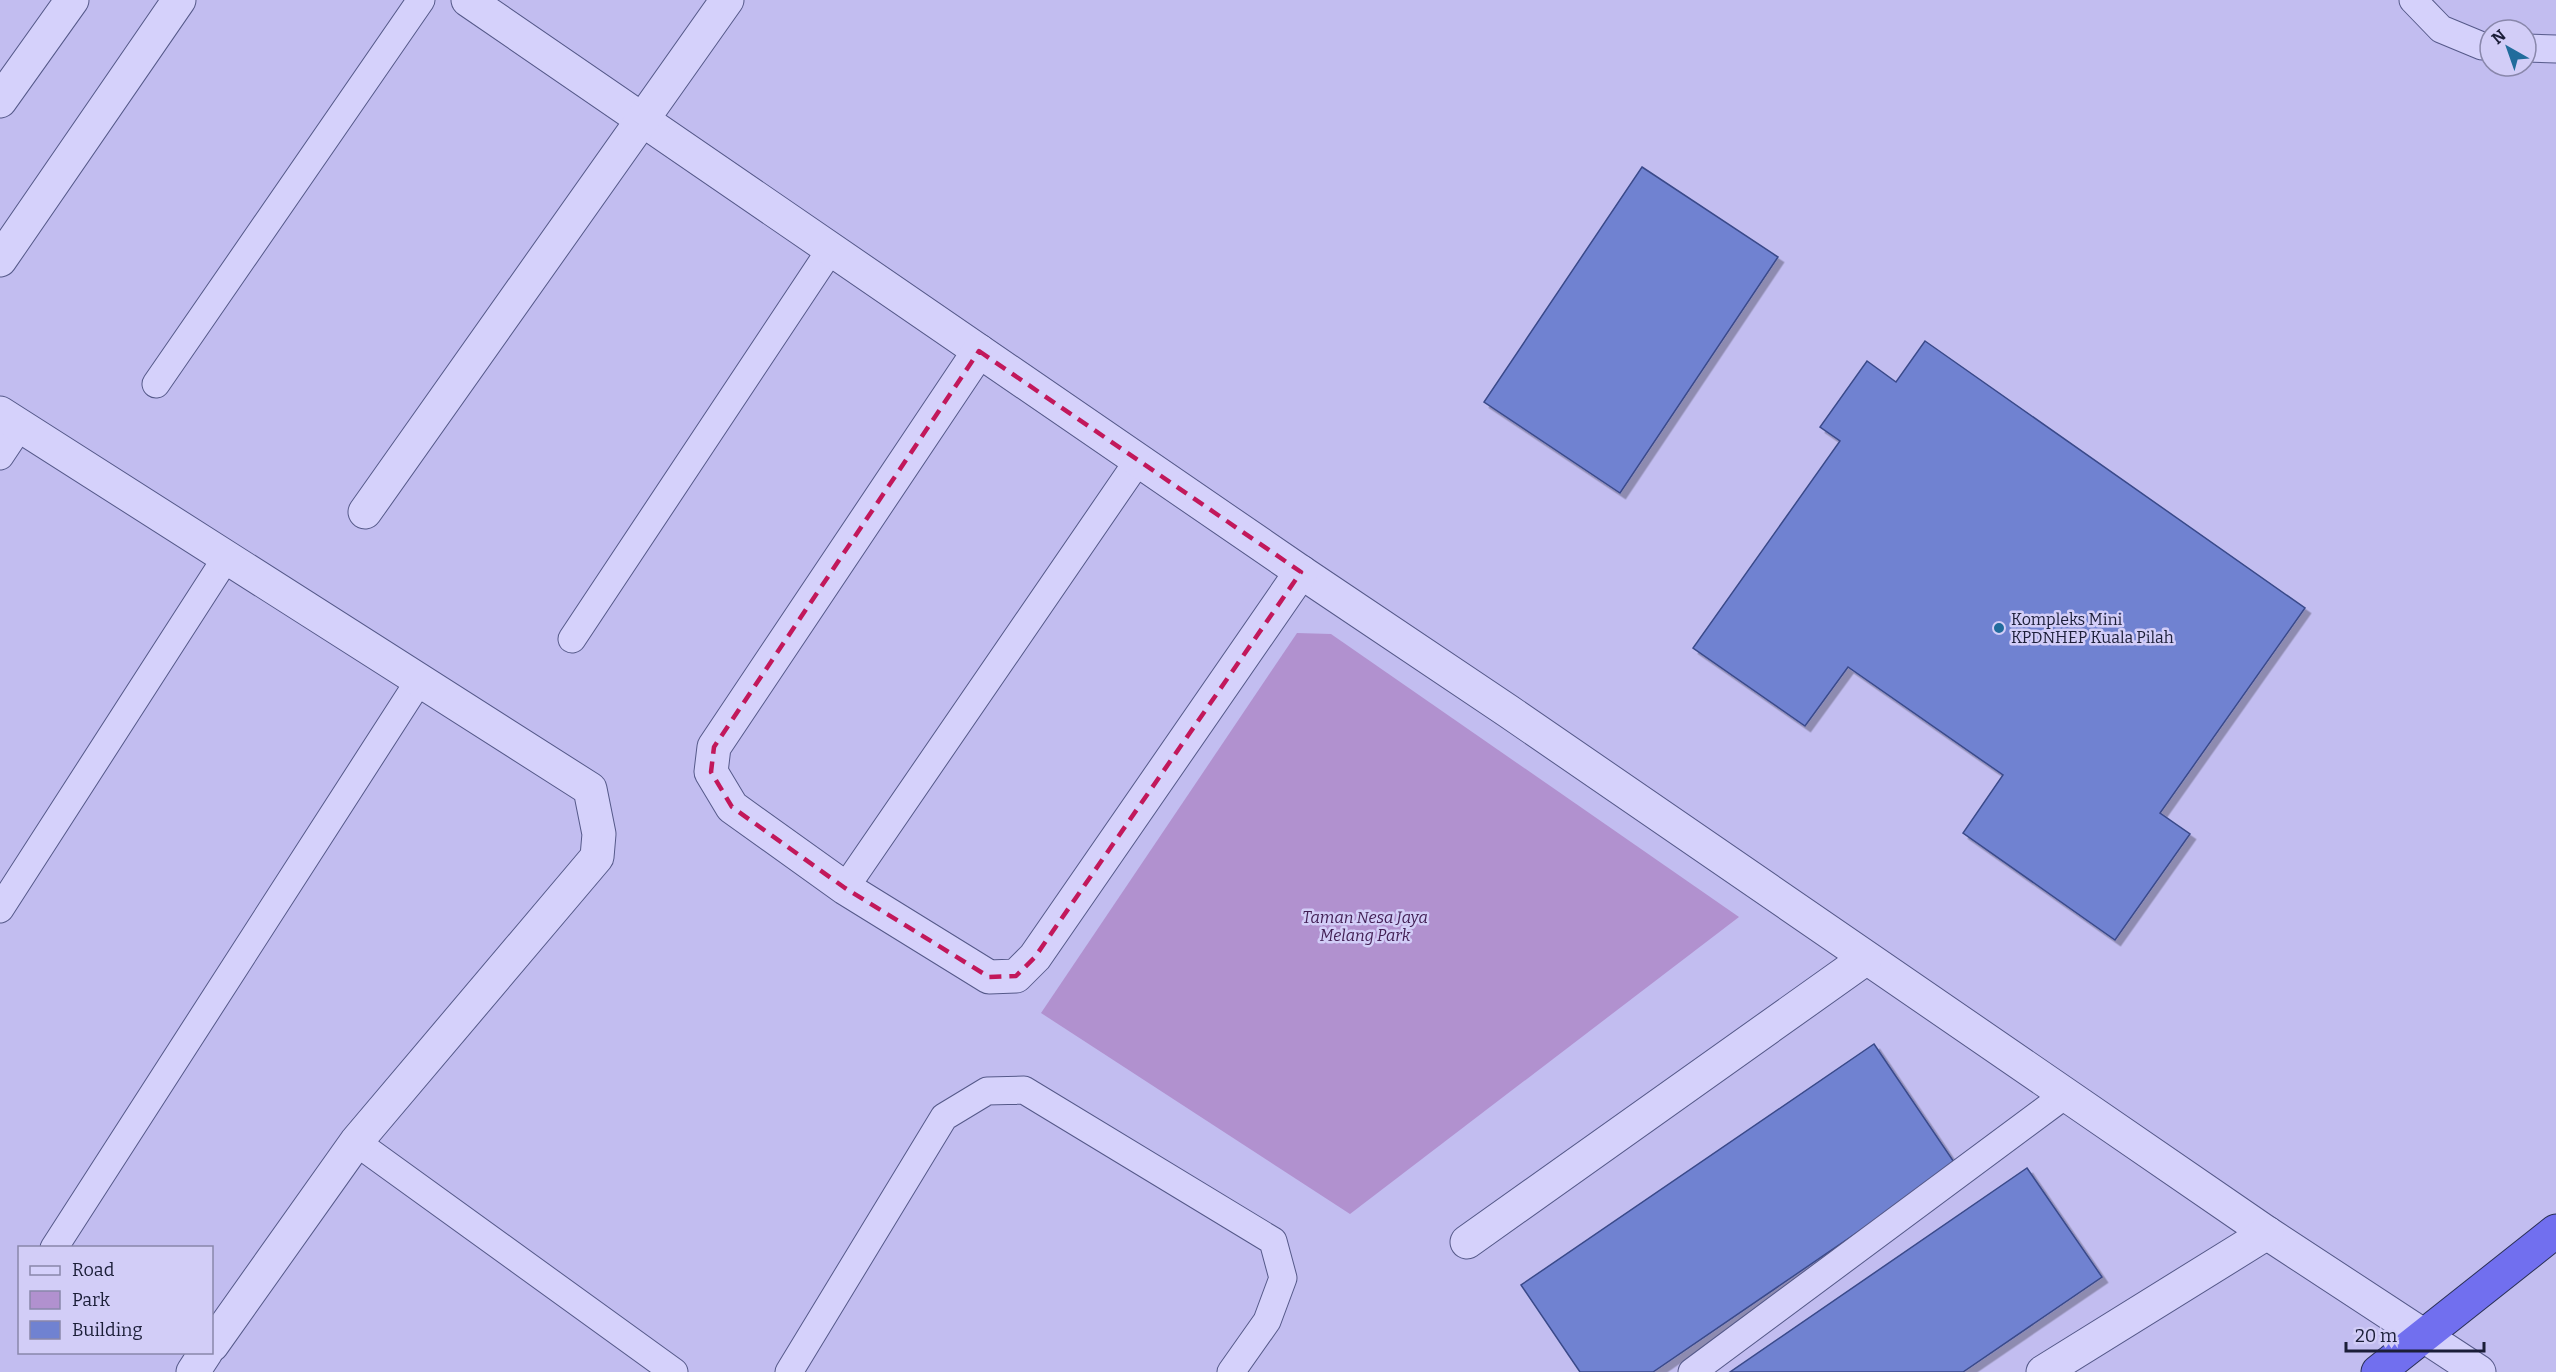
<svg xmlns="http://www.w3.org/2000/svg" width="2556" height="1372" font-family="Bitter,serif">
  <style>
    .green { fill: #b191cf }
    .building { fill: #7082d1; stroke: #3a4a8a; stroke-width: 1.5; filter: url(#shadow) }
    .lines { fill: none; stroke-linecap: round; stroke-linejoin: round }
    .service-casing { stroke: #555989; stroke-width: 29 }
    .minor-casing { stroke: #555989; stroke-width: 35 }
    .trunk-casing { stroke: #2a3056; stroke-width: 35 }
    .service { stroke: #d5d1fb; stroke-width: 27 }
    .minor { stroke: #d5d1fb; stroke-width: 33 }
    .trunk { stroke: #716fef; stroke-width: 33 }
    .marked { fill: none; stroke: #c2185b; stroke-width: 4.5; stroke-dasharray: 12 8; stroke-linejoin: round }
    .poi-dot { fill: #216c9c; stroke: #d2cdf7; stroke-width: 2 }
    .labels { text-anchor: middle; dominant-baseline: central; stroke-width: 5; stroke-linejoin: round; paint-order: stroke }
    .poi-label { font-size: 16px; fill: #1b1e38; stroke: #d2cdf7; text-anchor: start }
    .park-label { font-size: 16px; font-style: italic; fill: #432055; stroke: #d2cdf7 }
  </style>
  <defs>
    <filter id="shadow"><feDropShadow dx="5.5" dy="5.5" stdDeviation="0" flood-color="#0004"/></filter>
  </defs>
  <rect width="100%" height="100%" fill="#c2bdf0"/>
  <path class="green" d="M1297,633L1331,634L1739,917L1350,1214L1041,1013Z"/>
  <g class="building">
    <path d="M1642,167L1778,257L1620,493L1484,402Z"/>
    <path d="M1925,341L2305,608L2160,813L2190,834L2115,940L1963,833L2003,775L1848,667L1805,726L1693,648L1840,441L1820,427L1867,361L1896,382Z"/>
    <path d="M1874,1044L1956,1165L1653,1372H1580L1521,1285Z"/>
    <path d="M2027,1168L2102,1277L1963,1372H1730Z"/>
  </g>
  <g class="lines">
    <g class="service-casing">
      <g id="service">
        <path d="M2413,0L2441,29L2482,46H2490"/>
        <path d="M2526,48L2556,49"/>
        <path d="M156,384L421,0"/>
        <path d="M0,456L20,426"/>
        <path d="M572,639L831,249"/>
        <path d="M845,888L1138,461"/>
        <path d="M0,909L226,558"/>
        <path d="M356,1142L674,1372"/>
        <path d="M54,1248L419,681"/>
        <path d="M789,1372L944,1117L987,1091L1024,1090L1273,1241L1283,1278L1267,1321L1231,1372"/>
        <path d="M1692,1372L2065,1095"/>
      </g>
    </g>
    <g class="minor-casing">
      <g id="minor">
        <path d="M468,0L1301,572L1508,711L2267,1233L2479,1372"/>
        <path d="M0,101L72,0"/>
        <path d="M0,260L179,0"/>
        <path d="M979,351L714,747L711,772L732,807L845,888L989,977L1016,976L1035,957L1301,572"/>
        <path d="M0,413L590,789L599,834L597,857L356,1142L212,1345"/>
        <path d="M365,512L727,0"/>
        <path d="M1467,1242L1865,959"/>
        <path d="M193,1372L206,1352"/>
        <path d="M2043,1372L2267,1233"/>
      </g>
    </g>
    <g class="trunk-casing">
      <path id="trunk" d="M2378,1372L2556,1231"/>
    </g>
    <use href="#service" class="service"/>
    <use href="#minor" class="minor"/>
    <use href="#trunk" class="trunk"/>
  </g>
  <path class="marked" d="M979,351L1301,572L1035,957L1016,976L989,977L845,888L732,807L711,772L714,747Z"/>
  <circle class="poi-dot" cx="1999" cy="628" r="6"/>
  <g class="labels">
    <g class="poi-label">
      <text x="2011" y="619">Kompleks Mini<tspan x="2011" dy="18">KPDNHEP Kuala Pilah</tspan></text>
    </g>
    <g class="park-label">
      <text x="1365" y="917">Taman Nesa Jaya<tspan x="1365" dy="18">Melang Park</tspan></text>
    </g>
  </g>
  <rect x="18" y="1246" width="195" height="108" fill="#d2cdf7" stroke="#8987ab" stroke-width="1.5"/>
  <rect x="30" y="1266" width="30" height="9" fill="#d5d1fb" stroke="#8987ab" stroke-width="1.5"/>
  <text x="72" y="1276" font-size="18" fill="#1b1e38">Road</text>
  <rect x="30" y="1291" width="30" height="18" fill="#b191cf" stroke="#8987ab" stroke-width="1.5"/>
  <text x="72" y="1306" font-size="18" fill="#1b1e38">Park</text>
  <rect x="30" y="1321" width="30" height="18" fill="#7082d1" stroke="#8987ab" stroke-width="1.5"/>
  <text x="72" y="1336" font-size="18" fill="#1b1e38">Building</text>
  <g transform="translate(2508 48) rotate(320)"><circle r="28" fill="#d2cdf7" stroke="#8987ab" stroke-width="1.5"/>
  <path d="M0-4.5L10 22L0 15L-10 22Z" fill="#216c9c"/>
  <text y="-9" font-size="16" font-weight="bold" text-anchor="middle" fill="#1b1e38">N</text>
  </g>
  <path d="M2346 1342v9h138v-9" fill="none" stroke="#1b1e38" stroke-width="3"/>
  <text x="2355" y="1342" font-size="18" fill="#1b1e38" stroke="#d2cdf7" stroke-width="4.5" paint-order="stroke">20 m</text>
</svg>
